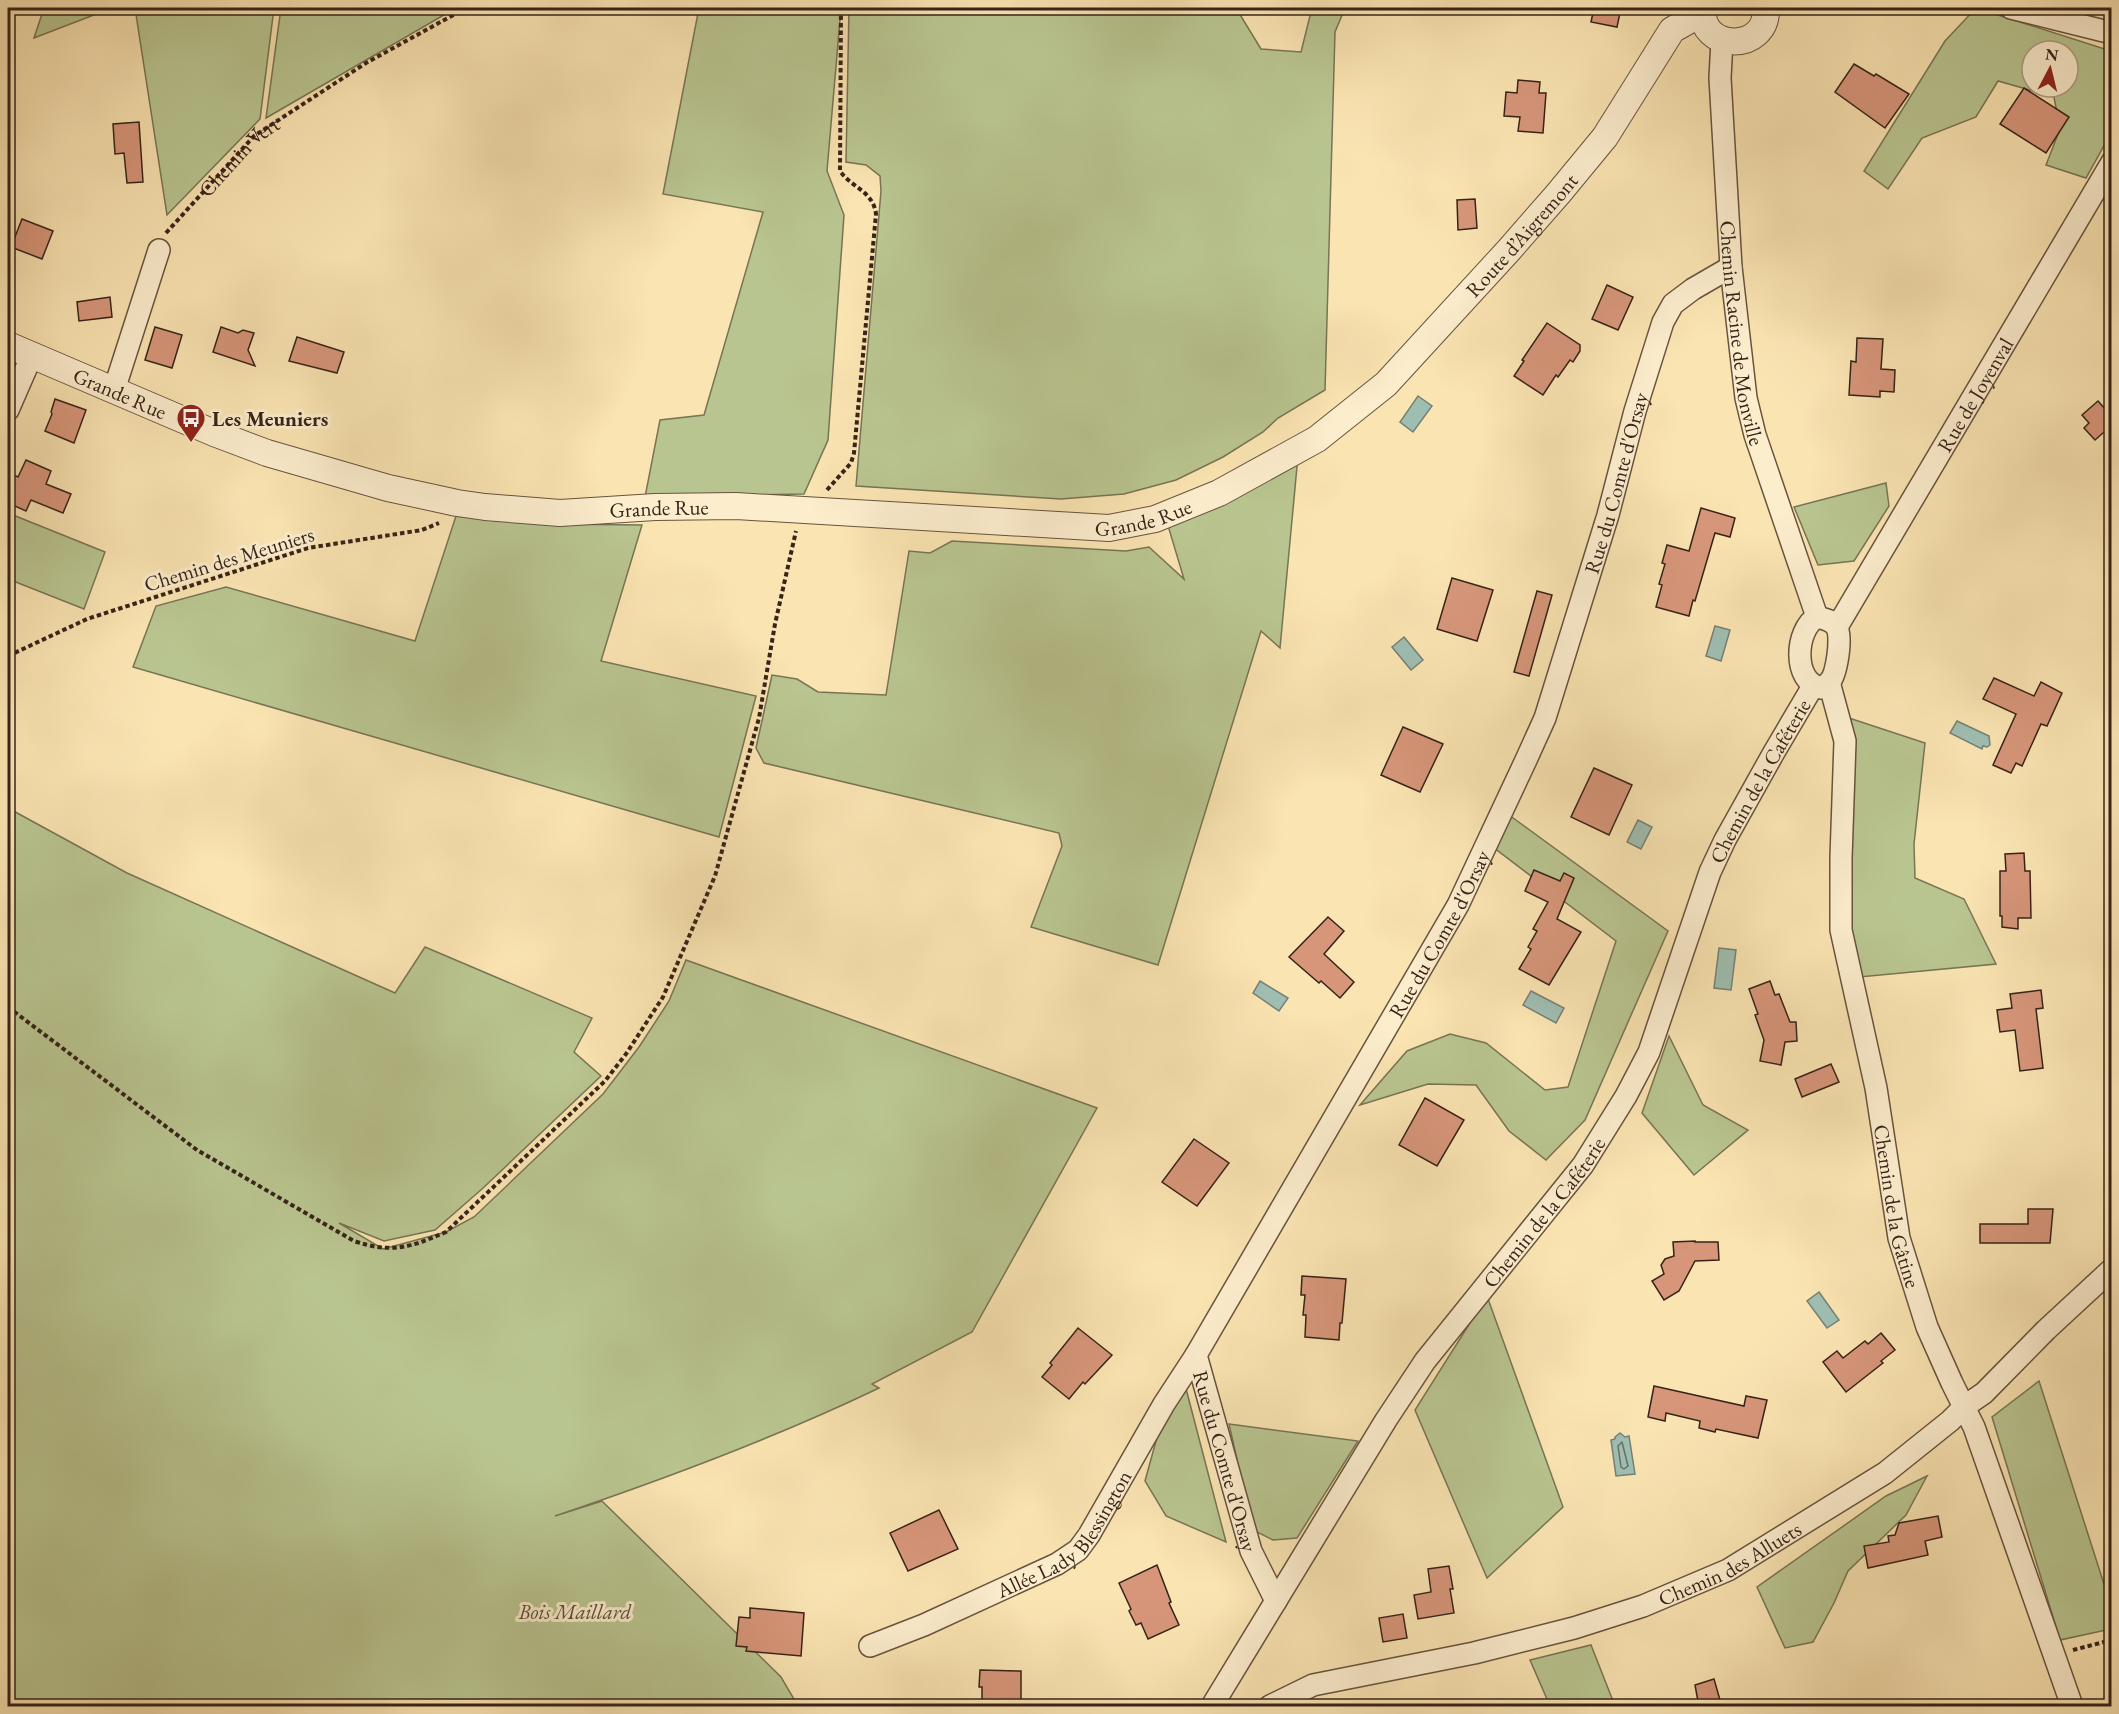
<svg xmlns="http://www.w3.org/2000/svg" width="2119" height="1714" font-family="'EB Garamond',serif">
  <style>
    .green { fill: #b9c590; stroke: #787454; stroke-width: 1.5; fill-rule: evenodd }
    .water { fill: #9fbeb2; stroke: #758075; stroke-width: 1.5 }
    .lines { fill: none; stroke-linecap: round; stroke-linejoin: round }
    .shore { stroke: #6b7066; stroke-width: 1.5 }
    .building { fill: #d7967a; stroke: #372319; stroke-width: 1.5 }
    .minor-casing { stroke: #68533f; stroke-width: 24 }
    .tertiary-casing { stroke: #68533f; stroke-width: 28 }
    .path { stroke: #372319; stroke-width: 4; stroke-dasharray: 4.5 3; stroke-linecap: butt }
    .minor { stroke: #fcedcd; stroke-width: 21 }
    .tertiary { stroke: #fcedcd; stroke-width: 26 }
    .labels { text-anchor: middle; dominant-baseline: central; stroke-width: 6; stroke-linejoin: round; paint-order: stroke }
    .street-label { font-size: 21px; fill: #372319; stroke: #fcedcd }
    .poi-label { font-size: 21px; font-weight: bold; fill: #372319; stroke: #fcedcd; text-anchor: start }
    .park-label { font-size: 21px; font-style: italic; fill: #584c37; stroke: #fcedcd }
  </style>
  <rect width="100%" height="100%" fill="#fae4b2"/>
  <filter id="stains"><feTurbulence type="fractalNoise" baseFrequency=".00333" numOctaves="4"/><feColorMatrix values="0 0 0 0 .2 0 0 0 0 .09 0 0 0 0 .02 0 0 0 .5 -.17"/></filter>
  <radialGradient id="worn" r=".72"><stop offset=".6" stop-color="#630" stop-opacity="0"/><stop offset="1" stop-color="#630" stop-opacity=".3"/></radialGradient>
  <g class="green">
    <path d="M44,8H112L34,38Z"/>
    <path d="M135,8H274L260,119L167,215Z"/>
    <path d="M281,8H456L266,118Z"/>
    <path d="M699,8H841L827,171L844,215L828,440L804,494L645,497L660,420L704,415L763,212L663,194Z"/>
    <path d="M849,8H1236L1261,49L1301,52L1312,8H1345L1335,32L1325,390L1278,418L1263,432L1223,457L1176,480L1124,494L1061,499L856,486L881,191L880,176L866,165L846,162Z"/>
    <path d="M1976,8L2111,51V133L2086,178L2046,165L2060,129L2054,97L1998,81L1976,117L1922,138L1888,189L1864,171L1945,41ZM2032,51H2068V87H2032Z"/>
    <path d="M1298,456L1280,648L1261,631L1158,965L1031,927L1062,846L1059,833L764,763L756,748L772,675L797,679L818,692L886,695L909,551L930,553L952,541L1126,551L1149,547L1184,579L1166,519Z"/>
    <path d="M1886,483L1889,506L1854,561L1818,565L1794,507Z"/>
    <path d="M8,513L105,552L84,609L8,579Z"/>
    <path d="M456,516L548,524L642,525L601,661L756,696L719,837L133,667L156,606L226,587L415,641Z"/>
    <path d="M1846,717L1925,743L1914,844L1915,878L1964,899L1996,964L1849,978Z"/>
    <path d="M8,808L127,873L395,993L425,947L592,1018L574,1052L601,1076L482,1189L435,1230L384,1241L339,1223L383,1249L446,1232L474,1217L603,1094L639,1047L669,1001L686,960L1097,1108L972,1332L872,1384L879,1388C775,1438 665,1479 555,1516L602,1501L781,1677L798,1706H8Z"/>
    <path d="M1509,815L1668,931L1585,1120L1546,1160L1509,1131L1476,1085L1428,1084L1360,1105L1407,1051L1450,1034L1486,1043L1545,1090L1568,1087L1616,941L1489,844Z"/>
    <path d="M1669,1036L1703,1105L1748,1130L1694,1175L1642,1113Z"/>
    <path d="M1487,1296L1563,1507L1487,1578L1415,1410Z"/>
    <path d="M1184,1381L1226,1542L1166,1516L1145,1481L1159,1430Z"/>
    <path d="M2039,1381L2111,1606V1629L2060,1640L1992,1417Z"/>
    <path d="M1229,1424L1358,1441L1297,1538L1273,1540L1253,1530Z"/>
    <path d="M1927,1476L1906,1515L1848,1571L1834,1603L1813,1642L1785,1648L1757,1587L1886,1496Z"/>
    <path d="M1591,1645L1615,1706H1550L1530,1660Z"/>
  </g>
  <g class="water">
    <path d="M1418,396L1432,406L1413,432L1400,422Z"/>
    <path d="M1715,626L1730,630L1721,661L1706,656Z"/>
    <path d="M1404,637L1423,660L1411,670L1392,647Z"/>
    <path d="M1957,721L1989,736L1990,745L1987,747L1983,746L1982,749L1950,733Z"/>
    <path d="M1638,820L1652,827L1641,849L1627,842Z"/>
    <path d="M1719,948L1736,950L1731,990L1714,988Z"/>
    <path d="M1260,981L1288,998L1279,1011L1253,993Z"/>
    <path d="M1531,991L1564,1008L1556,1023L1523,1005Z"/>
    <path d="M1819,1292L1839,1320L1827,1328L1807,1301Z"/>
    <path d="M1620,1433L1625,1437L1629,1436L1635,1474L1616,1476L1611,1440L1615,1439V1437Z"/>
  </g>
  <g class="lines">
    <path class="shore" d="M1622,1442L1628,1466L1624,1469L1621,1467L1618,1446Z"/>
  </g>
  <g class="building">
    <path d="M1594,8H1621L1617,27L1591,22Z"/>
    <path d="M1854,64L1874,76L1876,74L1909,94L1885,128L1835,92Z"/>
    <path d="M1518,80L1540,82L1539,93H1546L1543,133L1518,131L1520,117L1504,116L1506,92L1517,93Z"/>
    <path d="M2024,88L2069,117L2046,153L2000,124Z"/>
    <path d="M139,122L143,182L127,183L124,153L115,154L113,124Z"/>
    <path d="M1475,199L1477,228L1458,230L1457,200Z"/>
    <path d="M22,219L53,231L42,259L11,247Z"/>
    <path d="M1607,285L1633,297L1618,330L1592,319Z"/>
    <path d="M110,297L112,317L79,321L77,302Z"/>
    <path d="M1547,323L1580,345V351L1573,362L1570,360L1558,377L1556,375L1543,395L1514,376L1524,361L1522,360Z"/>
    <path d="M155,327L182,335L172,368L145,360Z"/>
    <path d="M221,327L238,333L243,330L254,333L248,350L255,366L213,352Z"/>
    <path d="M297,337L344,352L337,373L289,361Z"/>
    <path d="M1857,338L1883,339L1881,369L1895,370L1894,392L1880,391V397L1849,395L1851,361L1856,362Z"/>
    <path d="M55,399L86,410L74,443L45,431L52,414L51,412Z"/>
    <path d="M2098,401L2112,417V425L2095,440L2084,428L2089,423L2082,415Z"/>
    <path d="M26,460L51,471L46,484L71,494L63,513L31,500L26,511L8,503V490L14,475L18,477Z"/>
    <path d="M1701,508L1735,518L1730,537L1715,533L1695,601L1693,600L1689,616L1656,607L1662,585L1659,584L1665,564L1662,563L1667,545L1689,551Z"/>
    <path d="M1452,578L1493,590L1477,641L1437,629Z"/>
    <path d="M1537,591L1552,595L1529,676L1514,672Z"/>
    <path d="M1994,678L2034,696L2041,682L2062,693L2047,726L2041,724L2022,766L2016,763L2011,773L1993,765L2016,714L1983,699Z"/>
    <path d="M1403,727L1443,744L1420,792L1381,775Z"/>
    <path d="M1594,768L1632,785L1609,835L1571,817Z"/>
    <path d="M2024,853L2025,871H2030L2031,918H2018V929L2002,927V916H2000V871H2006L2005,854Z"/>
    <path d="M1534,870L1560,881L1564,873L1574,878L1557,919L1581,932L1549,985L1519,969L1531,949L1528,947L1537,931L1533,929L1548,902L1525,891Z"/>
    <path d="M1328,917L1344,931L1324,954L1354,982L1340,998L1321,981L1319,983L1289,957Z"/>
    <path d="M1770,981L1775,995L1779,994L1790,1022H1796L1797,1041L1785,1042L1781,1065L1760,1061L1764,1040L1755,1015L1758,1014L1749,989Z"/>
    <path d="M2041,990L2043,1008L2036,1009L2043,1068L2020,1071L2015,1030L2000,1032L1997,1010L2012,1008L2010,994Z"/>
    <path d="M1831,1064L1839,1082L1802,1097L1795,1079Z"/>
    <path d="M1425,1098L1464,1120L1437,1166L1399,1145Z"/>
    <path d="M1194,1139L1229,1163L1197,1206L1162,1182Z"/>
    <path d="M2028,1209H2053L2050,1243H1980V1224H2028Z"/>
    <path d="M1695,1241V1242H1718L1719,1260L1695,1261L1679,1291L1664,1300L1652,1281L1664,1274L1661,1265L1665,1259L1674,1256L1673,1242Z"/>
    <path d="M1302,1276L1346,1279L1342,1323H1340L1339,1340L1305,1337L1306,1315H1303L1305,1295H1301Z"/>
    <path d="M1078,1328L1112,1355L1085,1384L1083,1382L1069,1399L1042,1377L1052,1365L1050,1363Z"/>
    <path d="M1881,1333L1895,1350L1881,1361L1883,1363L1846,1392L1823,1362L1837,1351L1843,1358L1865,1341L1868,1344Z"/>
    <path d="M1654,1386L1744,1406L1746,1396L1767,1400L1758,1438L1716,1429L1715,1432L1699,1428L1700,1421L1666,1413L1665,1421L1648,1417Z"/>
    <path d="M939,1510L958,1549L908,1571L890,1533Z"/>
    <path d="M1938,1516L1942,1537L1925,1541L1928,1555L1868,1568L1864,1546L1889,1542L1888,1536L1895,1535L1899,1523Z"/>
    <path d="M1157,1565L1171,1602L1169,1603L1179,1625L1148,1639L1141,1623L1136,1625L1129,1611L1131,1609L1119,1583Z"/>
    <path d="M1449,1566L1453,1589H1450L1454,1613L1418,1619L1414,1595L1431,1592L1428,1569Z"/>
    <path d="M750,1608L804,1613L801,1656L746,1651L747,1647L736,1646L739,1617L750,1618Z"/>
    <path d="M1403,1614L1407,1638L1383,1642L1379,1618Z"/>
    <path d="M980,1670L1021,1671V1707H982V1687H979Z"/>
    <path d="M1714,1679L1722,1707H1699L1695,1685Z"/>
  </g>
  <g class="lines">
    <g class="minor-casing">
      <g id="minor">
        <path d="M2011,8L2112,33"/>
        <path id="s2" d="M1722,40L1720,78L1731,267L1746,398L1755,435L1817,617"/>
        <path d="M114,390L159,250"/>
        <path d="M8,410L32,355"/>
        <path d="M1817,617C1824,619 1833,620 1837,628C1842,638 1837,674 1829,683C1827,685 1823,686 1821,688C1792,682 1795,629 1817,617Z"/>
        <path id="s3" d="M1837,627L2112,162"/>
        <path id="s4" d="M1829,682L1845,741L1841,858V930L1876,1088L1899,1238L1927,1327L1952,1383L1974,1427L2072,1706"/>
        <path id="s5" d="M1196,1355L1251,1551L1276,1601"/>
        <path id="s6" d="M870,1646L924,1625L1057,1564L1078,1550L1089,1535L1164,1404L1196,1355L1458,905L1526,760L1545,718L1608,515L1635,411L1663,322L1673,304L1693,289L1731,267"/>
        <path id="s7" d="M1212,1706L1386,1420L1425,1361L1583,1165L1626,1096L1649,1052L1710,872L1725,840L1773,754L1813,686"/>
        <path id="s8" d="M1270,1706L1313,1685L1474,1653L1574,1628L1643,1606L1728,1570L1885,1473L1950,1421L1965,1406L1984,1393L2046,1330L2112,1269"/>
      </g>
    </g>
    <g class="tertiary-casing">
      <g id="tertiary">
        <path d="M1703,8C1698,51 1768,54 1766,8"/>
        <path id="s9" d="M8,345L214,433L267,453L388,488L457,503L485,507L560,513L655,507L736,506L1109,528L1155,519L1219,493L1317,439L1386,384L1509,250L1558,194L1605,137L1672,30L1702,13"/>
      </g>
    </g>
    <g class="path">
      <path id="s1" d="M166,233L254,136L366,63L466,8"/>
      <path d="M827,490L851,463L854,453L876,214C873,191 852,188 840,171L841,8"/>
      <path d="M8,656L87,619L308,548L422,530L439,523"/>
      <path d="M8,1007L197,1150L354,1241C392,1254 411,1247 446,1232L605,1081L626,1054L663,997L715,876L759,718L775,624L796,531"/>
      <path d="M2073,1650L2112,1640"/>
    </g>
    <use href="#minor" class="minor"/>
    <use href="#tertiary" class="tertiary"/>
  </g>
  <defs>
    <g id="bus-pin" transform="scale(1.5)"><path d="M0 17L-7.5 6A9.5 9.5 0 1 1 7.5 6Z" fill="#8f2418" stroke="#fcedcd"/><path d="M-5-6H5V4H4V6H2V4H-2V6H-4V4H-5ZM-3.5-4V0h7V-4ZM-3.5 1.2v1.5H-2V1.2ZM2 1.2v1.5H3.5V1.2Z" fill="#fff"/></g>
  </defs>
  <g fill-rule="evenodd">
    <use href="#bus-pin" x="191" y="418"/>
  </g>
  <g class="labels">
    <g class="street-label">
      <text stroke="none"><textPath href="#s1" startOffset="106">Chemin Vert</textPath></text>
      <text stroke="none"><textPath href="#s9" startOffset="1648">Route d’Aigremont</textPath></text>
      <text stroke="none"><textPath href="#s2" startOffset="294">Chemin Racine de Monville</textPath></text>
      <text stroke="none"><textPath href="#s9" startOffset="122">Grande Rue</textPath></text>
      <text stroke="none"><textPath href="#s3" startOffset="270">Rue de Joyenval</textPath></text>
      <text stroke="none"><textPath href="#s6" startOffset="1430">Rue du Comte d'Orsay</textPath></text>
      <text stroke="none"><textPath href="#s9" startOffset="680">Grande Rue</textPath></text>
      <text stroke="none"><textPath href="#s9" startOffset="1166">Grande Rue</textPath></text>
      <text transform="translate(229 559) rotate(-17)">Chemin des Meuniers</text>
      <text stroke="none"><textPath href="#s7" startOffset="1082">Chemin de la Caféterie</textPath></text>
      <text stroke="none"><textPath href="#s6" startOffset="944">Rue du Comte d'Orsay</textPath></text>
      <text stroke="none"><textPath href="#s4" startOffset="532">Chemin de la Gâtine</textPath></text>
      <text stroke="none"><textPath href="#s7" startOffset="596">Chemin de la Caféterie</textPath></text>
      <text stroke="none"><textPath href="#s5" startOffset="110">Rue du Comte d'Orsay</textPath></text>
      <text stroke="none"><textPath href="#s6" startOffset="230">Allée Lady Blessington</textPath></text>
      <text stroke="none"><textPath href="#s8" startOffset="484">Chemin des Alluets</textPath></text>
    </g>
    <g class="poi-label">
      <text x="212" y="418">Les Meuniers</text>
    </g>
    <g class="park-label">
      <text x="575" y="1611">Bois Maillard</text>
    </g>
  </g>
  <rect width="2119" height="1714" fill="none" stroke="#fae4b2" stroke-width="30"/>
  <rect x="9" y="9" width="2101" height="1696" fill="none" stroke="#372319" stroke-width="3"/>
  <rect x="15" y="15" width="2089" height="1684" fill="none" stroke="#372319" stroke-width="1.5"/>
  <g transform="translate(2050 69) rotate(7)"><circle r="28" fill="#fcedcd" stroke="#ad9c85" stroke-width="1.5"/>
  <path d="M0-4.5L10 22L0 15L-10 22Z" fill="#8f2418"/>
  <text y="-9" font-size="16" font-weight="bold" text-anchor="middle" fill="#372319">N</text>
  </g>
  <rect width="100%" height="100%" filter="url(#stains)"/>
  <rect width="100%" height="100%" fill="url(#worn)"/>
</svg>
